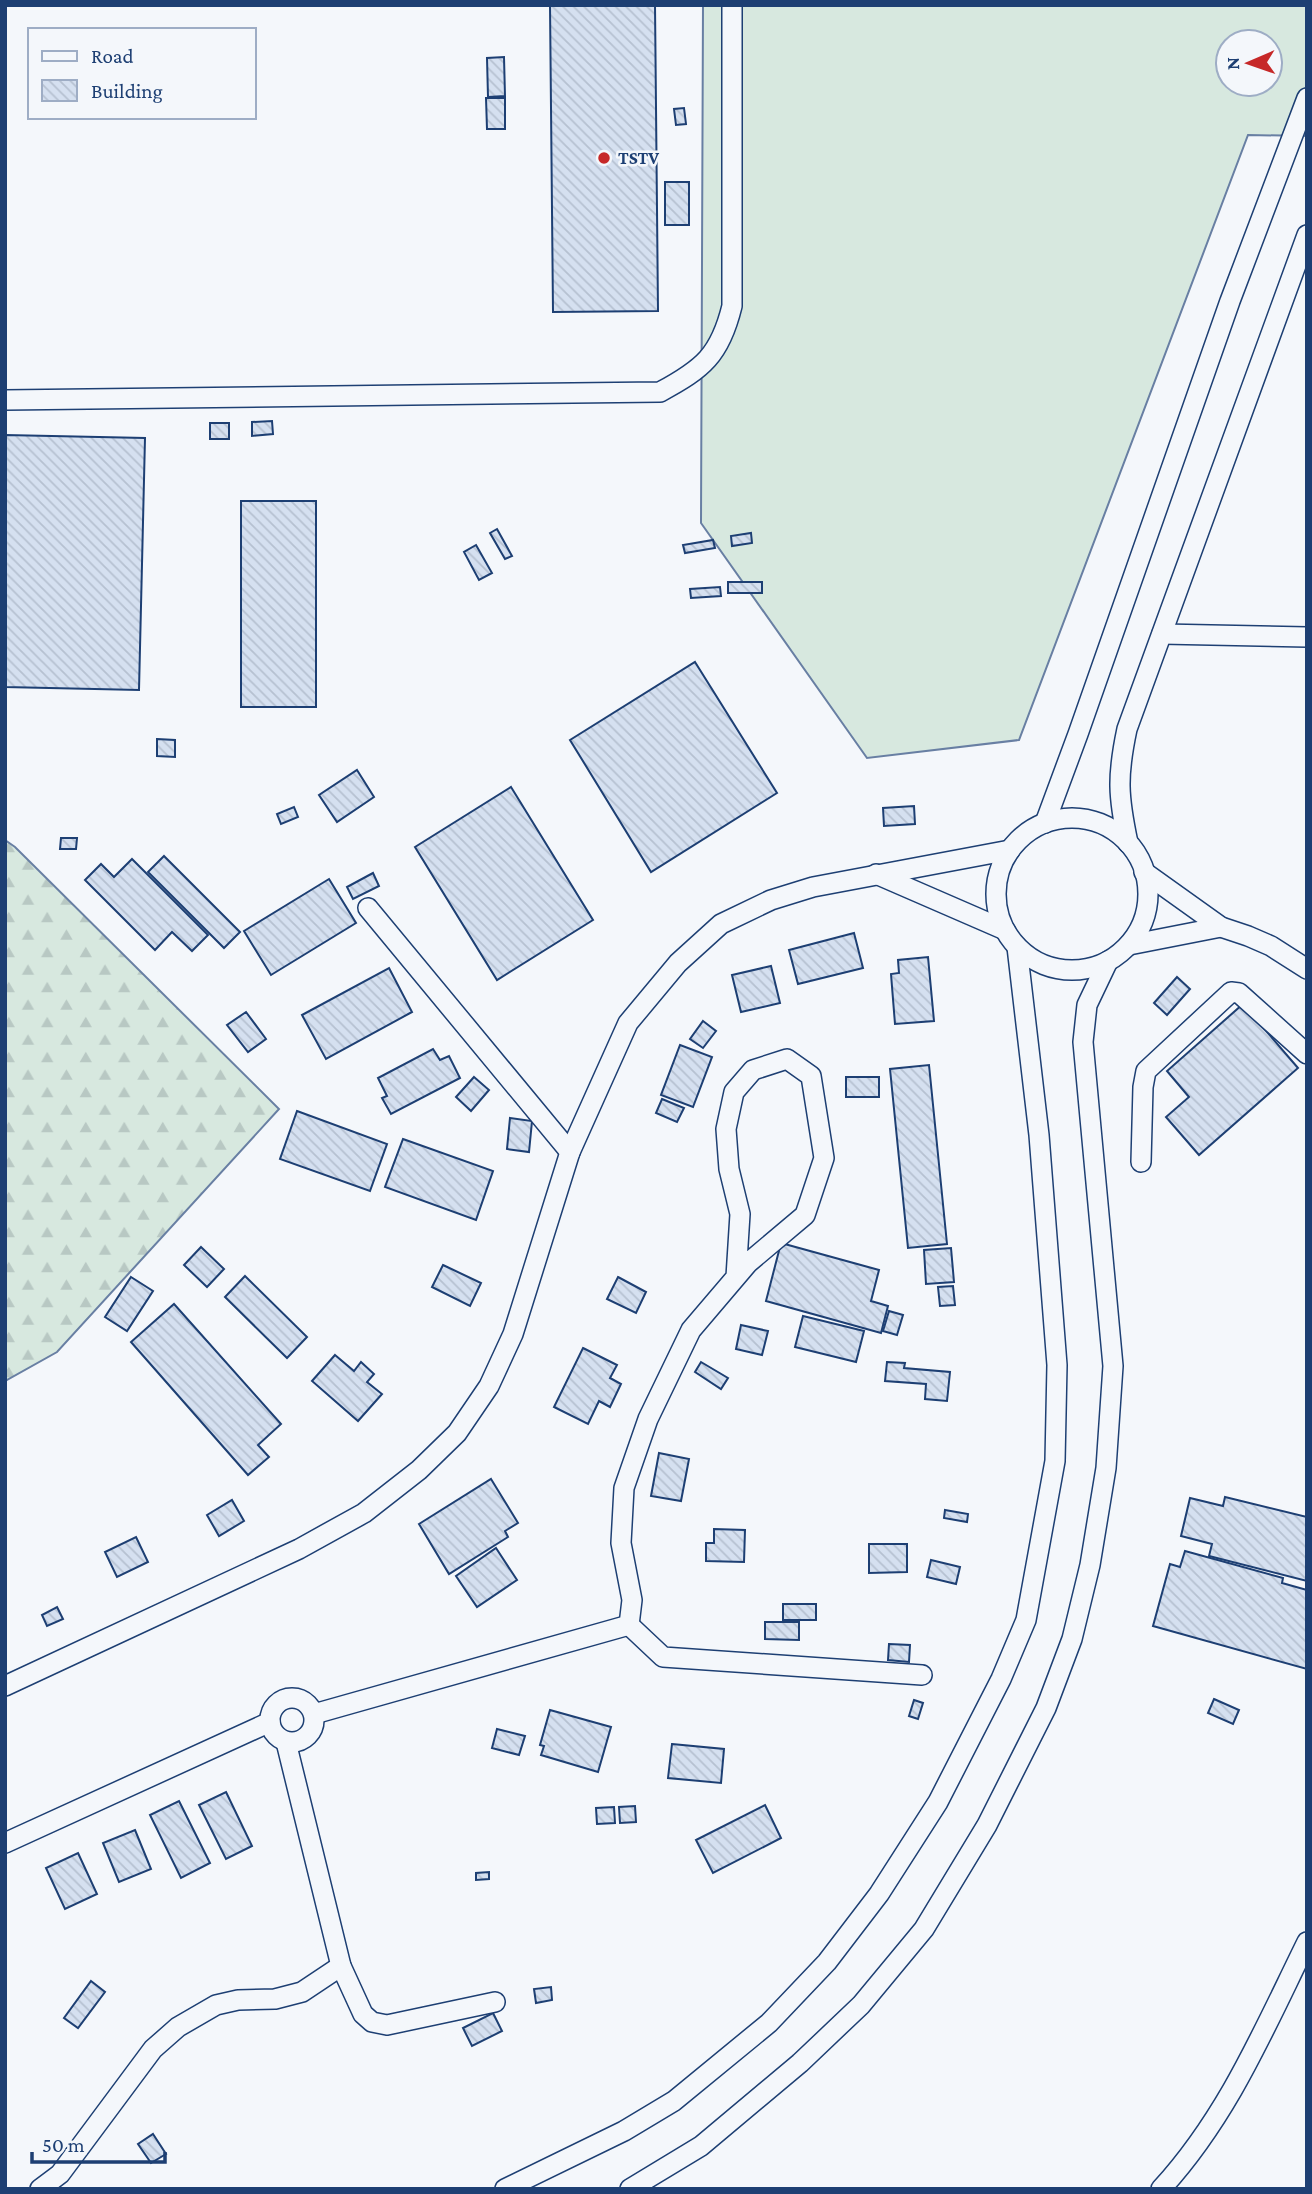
<svg xmlns="http://www.w3.org/2000/svg" width="1312" height="2194" font-family="'Crimson Pro',serif">
  <style>
    .grass { fill: #d7e8df; stroke: #687fa3; stroke-width: 2; fill-rule: evenodd }
    .forest { fill: url(#forest-firs); stroke: #687fa3; stroke-width: 2 }
    .building { fill: url(#building-back-hatch); stroke: #1d3f73; stroke-width: 2 }
    .lines { fill: none; stroke-linecap: round; stroke-linejoin: round }
    .minor-casing { stroke: #1d3f73; stroke-width: 22 }
    .minor { stroke: #f4f7fb; stroke-width: 19 }
    .poi-dot { fill: #c62828; stroke: #f4f7fb; stroke-width: 2.5 }
    .labels { text-anchor: middle; dominant-baseline: central; stroke-width: 5; stroke-linejoin: round; paint-order: stroke }
    .poi-label { font-size: 18px; font-weight: bold; fill: #1d3f73; stroke: #f4f7fb; text-anchor: start }
  </style>
  <defs>
    <pattern id="forest-firs" width="22" height="20" patternUnits="userSpaceOnUse" patternTransform="scale(1.75)"><rect width="22" height="20" fill="#d7e8df"/><path d="M5 1l3.5 6h-7zM16 11l3.5 6h-7z" fill="#b8c8c3"/></pattern>
    <pattern id="building-back-hatch" width="6" height="6" patternUnits="userSpaceOnUse" patternTransform="scale(1.75)"><rect width="6" height="6" fill="#d5e0f0"/><path d="M-1 5l2 2M0 0l6 6M5-1l2 2" fill="none" stroke="#b6c1d1"/></pattern>
  </defs>
  <rect width="100%" height="100%" fill="#f4f7fb"/>
  <path class="grass" d="M703,5H1307V136L1248,135L1019,740L867,758L701,523ZM1228,42H1270V84H1228Z"/>
  <path class="forest" d="M5,840L15,847L279,1109L57,1352L5,1381Z"/>
  <g class="building">
    <path d="M550,5H655L658,311L553,312Z"/>
    <path d="M504,57L505,96L488,97L487,58Z"/>
    <path d="M486,98H505V129H487Z"/>
    <path d="M684,108L686,124L676,125L674,109Z"/>
    <rect x="665" y="182" width="24" height="43"/>
    <path d="M272,421L273,434L252,436V422Z"/>
    <rect x="210" y="423" width="19" height="16"/>
    <path d="M5,435L145,438L139,690L5,687Z"/>
    <rect x="241" y="501" width="75" height="206"/>
    <path d="M497,529L512,556L505,559L490,533Z"/>
    <path d="M751,533L752,543L732,546L731,536Z"/>
    <path d="M713,540L715,548L685,553L683,545Z"/>
    <path d="M476,545L492,573L479,580L464,552Z"/>
    <rect x="728" y="582" width="34" height="11"/>
    <path d="M720,587L721,596L691,598L690,589Z"/>
    <path d="M695,662L777,793L651,872L570,740Z"/>
    <path d="M157,739L175,740V757L157,756Z"/>
    <path d="M357,770L374,797L337,822L319,795Z"/>
    <path d="M511,787L593,920L497,980L415,847Z"/>
    <path d="M914,806L915,824L884,826L883,808Z"/>
    <path d="M294,807L298,817L281,824L277,814Z"/>
    <path d="M61,838H77L76,849H60Z"/>
    <path d="M164,856L240,932L224,948L148,872Z"/>
    <path d="M132,859L208,935L192,951L172,932L155,950L85,880L101,864L114,877Z"/>
    <path d="M373,873L379,886L353,899L347,887Z"/>
    <path d="M329,879L356,923L271,975L244,931Z"/>
    <path d="M854,933L863,968L798,984L789,950Z"/>
    <path d="M928,957L934,1021L895,1024L891,974L899,973L898,960Z"/>
    <path d="M771,966L780,1003L741,1012L732,975Z"/>
    <path d="M389,968L412,1012L326,1059L302,1015Z"/>
    <path d="M1177,977L1190,989L1167,1015L1154,1003Z"/>
    <path d="M1243,1004L1298,1068L1199,1155L1166,1117L1189,1097L1167,1071Z"/>
    <path d="M246,1012L266,1039L248,1052L227,1025Z"/>
    <path d="M703,1021L716,1031L703,1048L690,1039Z"/>
    <path d="M680,1045L712,1057L693,1107L661,1095Z"/>
    <path d="M433,1049L440,1060L449,1056L460,1078L391,1114L382,1098L387,1096L378,1078Z"/>
    <path d="M929,1065L947,1244L908,1248L890,1069Z"/>
    <path d="M474,1077L489,1090L471,1111L456,1097Z"/>
    <rect x="846" y="1077" width="33" height="20"/>
    <path d="M662,1099L684,1108L677,1122L656,1113Z"/>
    <path d="M297,1111L387,1144L370,1191L280,1159Z"/>
    <path d="M510,1118L532,1121L529,1152L507,1149Z"/>
    <path d="M403,1139L493,1171L476,1220L385,1187Z"/>
    <path d="M781,1243L879,1270L871,1301L888,1306L881,1333L766,1301Z"/>
    <path d="M201,1247L224,1269L207,1287L184,1265Z"/>
    <path d="M951,1248L954,1282L926,1284L924,1250Z"/>
    <path d="M443,1265L481,1283L470,1306L432,1287Z"/>
    <path d="M245,1276L307,1337L287,1358L225,1297Z"/>
    <path d="M131,1277L153,1291L127,1331L105,1317Z"/>
    <path d="M618,1277L646,1292L636,1313L607,1299Z"/>
    <path d="M953,1286L955,1305L940,1306L938,1287Z"/>
    <path d="M174,1304L281,1424L258,1445L269,1457L248,1475L131,1342Z"/>
    <path d="M889,1311L903,1315L897,1335L883,1331Z"/>
    <path d="M803,1316L864,1331L856,1362L795,1347Z"/>
    <path d="M741,1325L768,1331L762,1355L736,1349Z"/>
    <path d="M583,1348L617,1365L610,1378L621,1384L610,1407L599,1401L588,1424L554,1407Z"/>
    <path d="M335,1355L354,1371L361,1362L374,1374L367,1382L382,1394L358,1421L312,1381Z"/>
    <path d="M701,1362L728,1378L721,1389L695,1372Z"/>
    <path d="M887,1362L905,1363L904,1368L950,1372L947,1401L925,1399L926,1384L885,1381Z"/>
    <path d="M659,1453L689,1459L681,1501L651,1496Z"/>
    <path d="M491,1479L518,1523L505,1531L508,1537L449,1574L419,1524Z"/>
    <path d="M1225,1497L1307,1517V1581L1209,1556L1212,1544L1181,1536L1190,1498L1223,1506Z"/>
    <path d="M232,1500L244,1521L219,1536L207,1515Z"/>
    <path d="M945,1510L968,1514L967,1522L944,1518Z"/>
    <path d="M714,1529L745,1530L744,1562L706,1561V1543H714Z"/>
    <path d="M136,1537L148,1562L117,1577L105,1552Z"/>
    <path d="M869,1544H907V1572L869,1573Z"/>
    <path d="M496,1548L517,1580L477,1607L456,1576Z"/>
    <path d="M1185,1551L1283,1578L1282,1583L1307,1590V1669L1153,1626L1170,1564L1180,1567Z"/>
    <path d="M931,1560L960,1567L956,1584L927,1577Z"/>
    <rect x="783" y="1604" width="33" height="16"/>
    <path d="M57,1607L63,1619L47,1626L42,1615Z"/>
    <path d="M765,1622H799V1640L765,1639Z"/>
    <path d="M889,1644L910,1645L909,1662L888,1660Z"/>
    <path d="M1214,1699L1239,1710L1233,1724L1208,1713Z"/>
    <path d="M914,1700L923,1703L918,1719L909,1716Z"/>
    <path d="M550,1710L611,1727L598,1772L541,1755L544,1746L540,1745Z"/>
    <path d="M497,1729L525,1736L519,1755L492,1748Z"/>
    <path d="M672,1744L724,1749L721,1783L668,1778Z"/>
    <path d="M226,1792L252,1846L226,1859L199,1805Z"/>
    <path d="M179,1801L210,1863L181,1878L150,1815Z"/>
    <path d="M765,1805L781,1838L713,1873L696,1840Z"/>
    <path d="M635,1806L636,1822L620,1823L619,1807Z"/>
    <path d="M614,1807L615,1823L597,1824L596,1808Z"/>
    <path d="M135,1830L151,1869L119,1882L103,1843Z"/>
    <path d="M78,1853L97,1894L65,1909L46,1868Z"/>
    <path d="M489,1872V1879L476,1880V1873Z"/>
    <path d="M91,1981L105,1992L78,2028L64,2018Z"/>
    <path d="M551,1987L552,2000L536,2003L534,1989Z"/>
    <path d="M493,2013L502,2031L472,2046L463,2028Z"/>
    <path d="M153,2134L166,2154L151,2163L138,2144Z"/>
  </g>
  <g class="lines">
    <g class="minor-casing">
      <g id="minor">
        <path d="M5,400L660,392C703,369 720,355 732,306V5"/>
        <path d="M1162,634L1307,637"/>
        <circle cx="1072" cy="894" r="76"/>
        <path d="M1045,823L1078,734L1230,301L1307,98"/>
        <path d="M1128,843C1118,796 1117,776 1127,729L1307,235"/>
        <path d="M1144,872L1221,927L1248,936L1271,946L1307,969"/>
        <path d="M876,874L1005,930"/>
        <path d="M368,908L570,1152"/>
        <path d="M1129,945L1221,927"/>
        <path d="M1141,1162L1143,1087L1146,1071L1231,992L1239,993L1307,1054"/>
        <path d="M629,1625L663,1657L922,1675"/>
        <path d="M5,1686L299,1549L364,1513L419,1470L457,1433L489,1386L513,1334L570,1152L628,1023L678,963L721,924L771,900L813,887L1010,850"/>
        <circle cx="292" cy="1720" r="22"/>
        <path d="M314,1714L629,1625L632,1600L621,1543L624,1488L648,1419L691,1330L748,1263L805,1215L824,1158L811,1076L787,1059L753,1070L734,1092L726,1129L729,1169L740,1214L736,1277"/>
        <path d="M286,1742L341,1966L363,2014L372,2022L387,2025L495,2002"/>
        <path d="M5,1843L270,1722"/>
        <path d="M40,2189L60,2174L153,2049L178,2027L216,2005L238,2000L275,1999L302,1992L341,1966"/>
        <path d="M505,2189L624,2131L674,2101L769,2023L827,1962L879,1894L938,1802L1001,1679L1026,1620L1055,1461L1057,1365L1039,1135L1017,947"/>
        <path d="M630,2189L701,2146L800,2063L861,2005L924,1929L987,1825L1046,1708L1072,1639L1090,1565L1106,1468L1113,1366L1083,1042L1087,1005L1108,961"/>
        <path d="M1161,2189C1228,2116 1264,2029 1307,1942"/>
      </g>
    </g>
    <use href="#minor" class="minor"/>
  </g>
  <circle class="poi-dot" cx="604" cy="158" r="7"/>
  <g class="labels">
    <g class="poi-label">
      <text x="618" y="158">TSTV</text>
    </g>
  </g>
  <rect width="1312" height="2194" fill="none" stroke="#1d3f73" stroke-width="14"/>
  <rect x="28" y="28" width="228" height="91" fill="#f4f7fb" stroke="#9eadc5" stroke-width="2"/>
  <rect x="42" y="51" width="35" height="10" fill="#f4f7fb" stroke="#9eadc5" stroke-width="2"/>
  <text x="91" y="63" font-size="21" fill="#1d3f73">Road</text>
  <rect x="42" y="80" width="35" height="21" fill="url(#building-back-hatch)" stroke="#9eadc5" stroke-width="2"/>
  <text x="91" y="98" font-size="21" fill="#1d3f73">Building</text>
  <g transform="translate(1249 63) rotate(268)"><circle r="33" fill="#f4f7fb" stroke="#9eadc5" stroke-width="2"/>
  <path d="M0-5L12 26L0 18L-12 26Z" fill="#c62828"/>
  <text y="-10" font-size="19" font-weight="bold" text-anchor="middle" fill="#1d3f73">N</text>
  </g>
  <path d="M32 2152v10h133v-10" fill="none" stroke="#1d3f73" stroke-width="3.5"/>
  <text x="42" y="2152" font-size="21" fill="#1d3f73" stroke="#f4f7fb" stroke-width="5" paint-order="stroke">50 m</text>
</svg>
